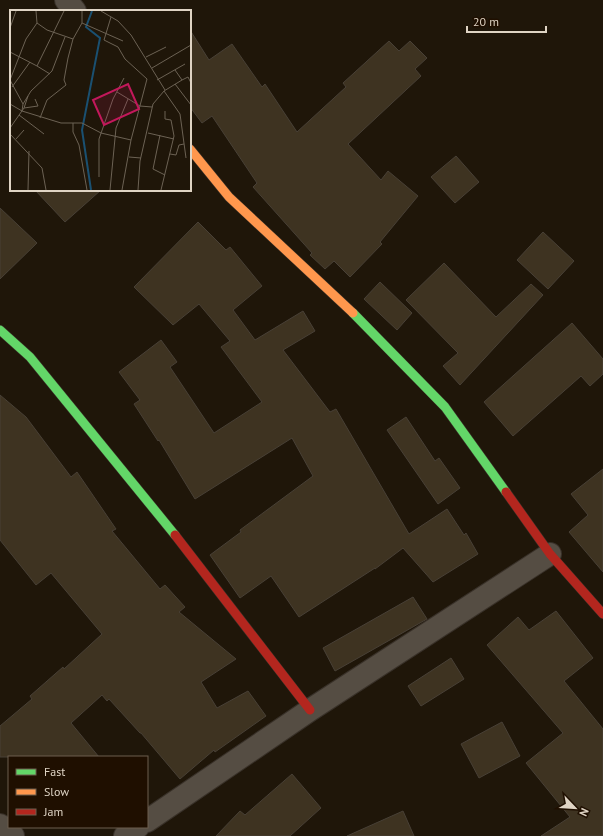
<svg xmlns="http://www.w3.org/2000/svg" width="603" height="836" font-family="'PT Sans',sans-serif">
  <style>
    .building { fill: #3e3321; stroke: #484036 }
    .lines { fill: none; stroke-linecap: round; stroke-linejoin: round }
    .street-casing { stroke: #393129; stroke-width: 24 }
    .fast-casing { stroke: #393129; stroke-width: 10 }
    .slow-casing { stroke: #393129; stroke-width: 10 }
    .jam-casing { stroke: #393129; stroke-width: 10 }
    .street { stroke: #554d43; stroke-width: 22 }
    .fast { stroke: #63d668; stroke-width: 9 }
    .slow { stroke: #ff974d; stroke-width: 9 }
    .jam { stroke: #b3261e; stroke-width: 9 }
    .inset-river { fill: none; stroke: #1a5071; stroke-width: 2 }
    .inset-road { fill: none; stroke: #6c6254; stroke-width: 1 }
    .view { fill: #c2185b; fill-opacity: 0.15; stroke: #c2185b; stroke-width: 2 }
    .inset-edge { fill: none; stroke: #dfd4c4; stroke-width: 2 }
  </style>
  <rect width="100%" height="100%" fill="#1f1609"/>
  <g class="building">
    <path d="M190,30L209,60L232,44L262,87L265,84L297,132L346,87L343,83L389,41L399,51L410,41L427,58L415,69L421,76L348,144L381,180L388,171L418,196L380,242L382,244L350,277L334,261L325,269L310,255L312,253L253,187L257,183L212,116L202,123L190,107Z"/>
    <path d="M456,156L479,182L455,203L431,177Z"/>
    <path d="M35,190H101L65,222Z"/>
    <path d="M0,208L37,243L0,279Z"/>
    <path d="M198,222L226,250L230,247L262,286L233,310L255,340L303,311L315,331L283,350L330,412L336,409L409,534L447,509L464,535L466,533L478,554L433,582L403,548L375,569V568L299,617L271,576L240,598L210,555L241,532L240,530L313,476L292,438L195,499L159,440L158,441L134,404L140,400L119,372L161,340L177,362L170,367L214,433L262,402L221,347L230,341L199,304L173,325L134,287Z"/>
    <path d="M543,232L574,261L548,289L517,260Z"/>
    <path d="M444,263L496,317L531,284L543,295L460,385L443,366L458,353L406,300Z"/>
    <path d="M380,282L412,313L397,330L364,299Z"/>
    <path d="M572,323L603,359V374L590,386L581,376L513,436L484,402Z"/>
    <path d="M0,395L26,417L71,477L77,472L116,529L112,531L160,589L165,585L185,607L179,612L236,659L201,682L217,708L248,691L266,716L215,752L214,750L180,779L141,733H140L109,699L107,701L102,695L71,723L99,757H0V726L32,699L30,696L63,667L64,669L102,634L51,573L36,585L0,540Z"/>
    <path d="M406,417L435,461L439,458L460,488L438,504L387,430Z"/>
    <path d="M603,469V572L569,532L588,515L571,494Z"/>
    <path d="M413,597L427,619L335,671L323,648Z"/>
    <path d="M556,611L593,658L564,681L603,729V836H541L570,817L526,763L563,733L487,645L518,617L529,630Z"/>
    <path d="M451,658L464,679L421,706L408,686Z"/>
    <path d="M502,722L520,756L479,778L461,744Z"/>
    <path d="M292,774L321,808L290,836H216L240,811L245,815Z"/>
    <path d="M403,811L414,836H347Z"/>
  </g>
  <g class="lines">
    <g class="street-casing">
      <g id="street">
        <path d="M66,0L75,11"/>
        <path d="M147,821L310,710L550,554"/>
        <path d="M0,825L13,836"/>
        <path d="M125,836L138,827"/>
      </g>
    </g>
    <g class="fast-casing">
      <g id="fast">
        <path d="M353,313L445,407L506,492"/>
        <path d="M0,330L30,357L175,535"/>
      </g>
    </g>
    <g class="slow-casing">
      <path id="slow" d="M190,149L229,197L353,313"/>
    </g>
    <g class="jam-casing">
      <g id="jam">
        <path d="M506,492L550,554L603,614"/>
        <path d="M175,535L310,710"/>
      </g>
    </g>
    <use href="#street" class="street"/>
    <use href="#fast" class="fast"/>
    <use href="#slow" class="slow"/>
    <use href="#jam" class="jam"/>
  </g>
  <g transform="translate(10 10)">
    <rect width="181" height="181" fill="#1f1609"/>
    <path class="inset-river" d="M81,180L72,120L90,28L76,17L82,1"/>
    <path class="inset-road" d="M26,1L27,13L16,29L0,70L13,94L12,101L51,113H72L91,123L121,130M91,1L108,11L121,25L155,80M101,7L94,30L108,37L115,49L137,69L121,130L112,180M27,13L37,20L63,29M72,13L113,31M0,18L6,1M0,42L27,56L54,1M136,47L156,37M27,56L40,64M142,58L181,35M165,60L172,70M147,70L175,54M165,74L181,95M2,77L20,52M154,81L170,104L176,148M107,82L130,96L142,97M0,94L12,101M13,94L21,81L42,61L55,27M14,98L28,96L25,89M9,105L34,124M30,108L37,90L56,75L54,70L58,48L63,29L72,13V1M63,113V122L69,135L77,180M0,118L14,98L18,86M138,123L164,129M0,124L32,158L36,180M150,125L143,159L155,165M6,129L14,120M160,144L166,145L169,135L174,134M119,147L131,148M89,167V129L103,89L114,68M18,180L19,141M100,180L106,118L118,89M128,180L130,151L143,94L154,81L172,70L178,67L181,73M151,180L164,126L161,110L155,109V101"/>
    <path class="view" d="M118,74L129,99L94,115L83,90Z"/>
    <rect width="181" height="181" class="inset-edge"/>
  </g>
  <rect x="8" y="756" width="140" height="72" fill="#1f0f00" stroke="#6c5e4e"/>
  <rect x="16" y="769" width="20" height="6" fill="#63d668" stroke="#6c5e4e"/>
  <text x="44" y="776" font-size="12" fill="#dfd4c4">Fast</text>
  <rect x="16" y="789" width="20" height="6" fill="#ff974d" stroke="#6c5e4e"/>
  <text x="44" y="796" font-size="12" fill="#dfd4c4">Slow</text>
  <rect x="16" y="809" width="20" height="6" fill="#b3261e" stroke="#6c5e4e"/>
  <text x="44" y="816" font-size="12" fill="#dfd4c4">Jam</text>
  <g transform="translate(575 808) rotate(115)" stroke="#1f0f00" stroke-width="3" paint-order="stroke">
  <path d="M0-3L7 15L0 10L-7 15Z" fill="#dfd4c4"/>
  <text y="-6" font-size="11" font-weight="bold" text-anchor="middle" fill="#dfd4c4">N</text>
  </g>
  <path d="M467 26v6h79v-6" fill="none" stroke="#dfd4c4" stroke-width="2"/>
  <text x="473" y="26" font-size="12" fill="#dfd4c4" stroke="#1f0f00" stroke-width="3" paint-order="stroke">20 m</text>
</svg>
